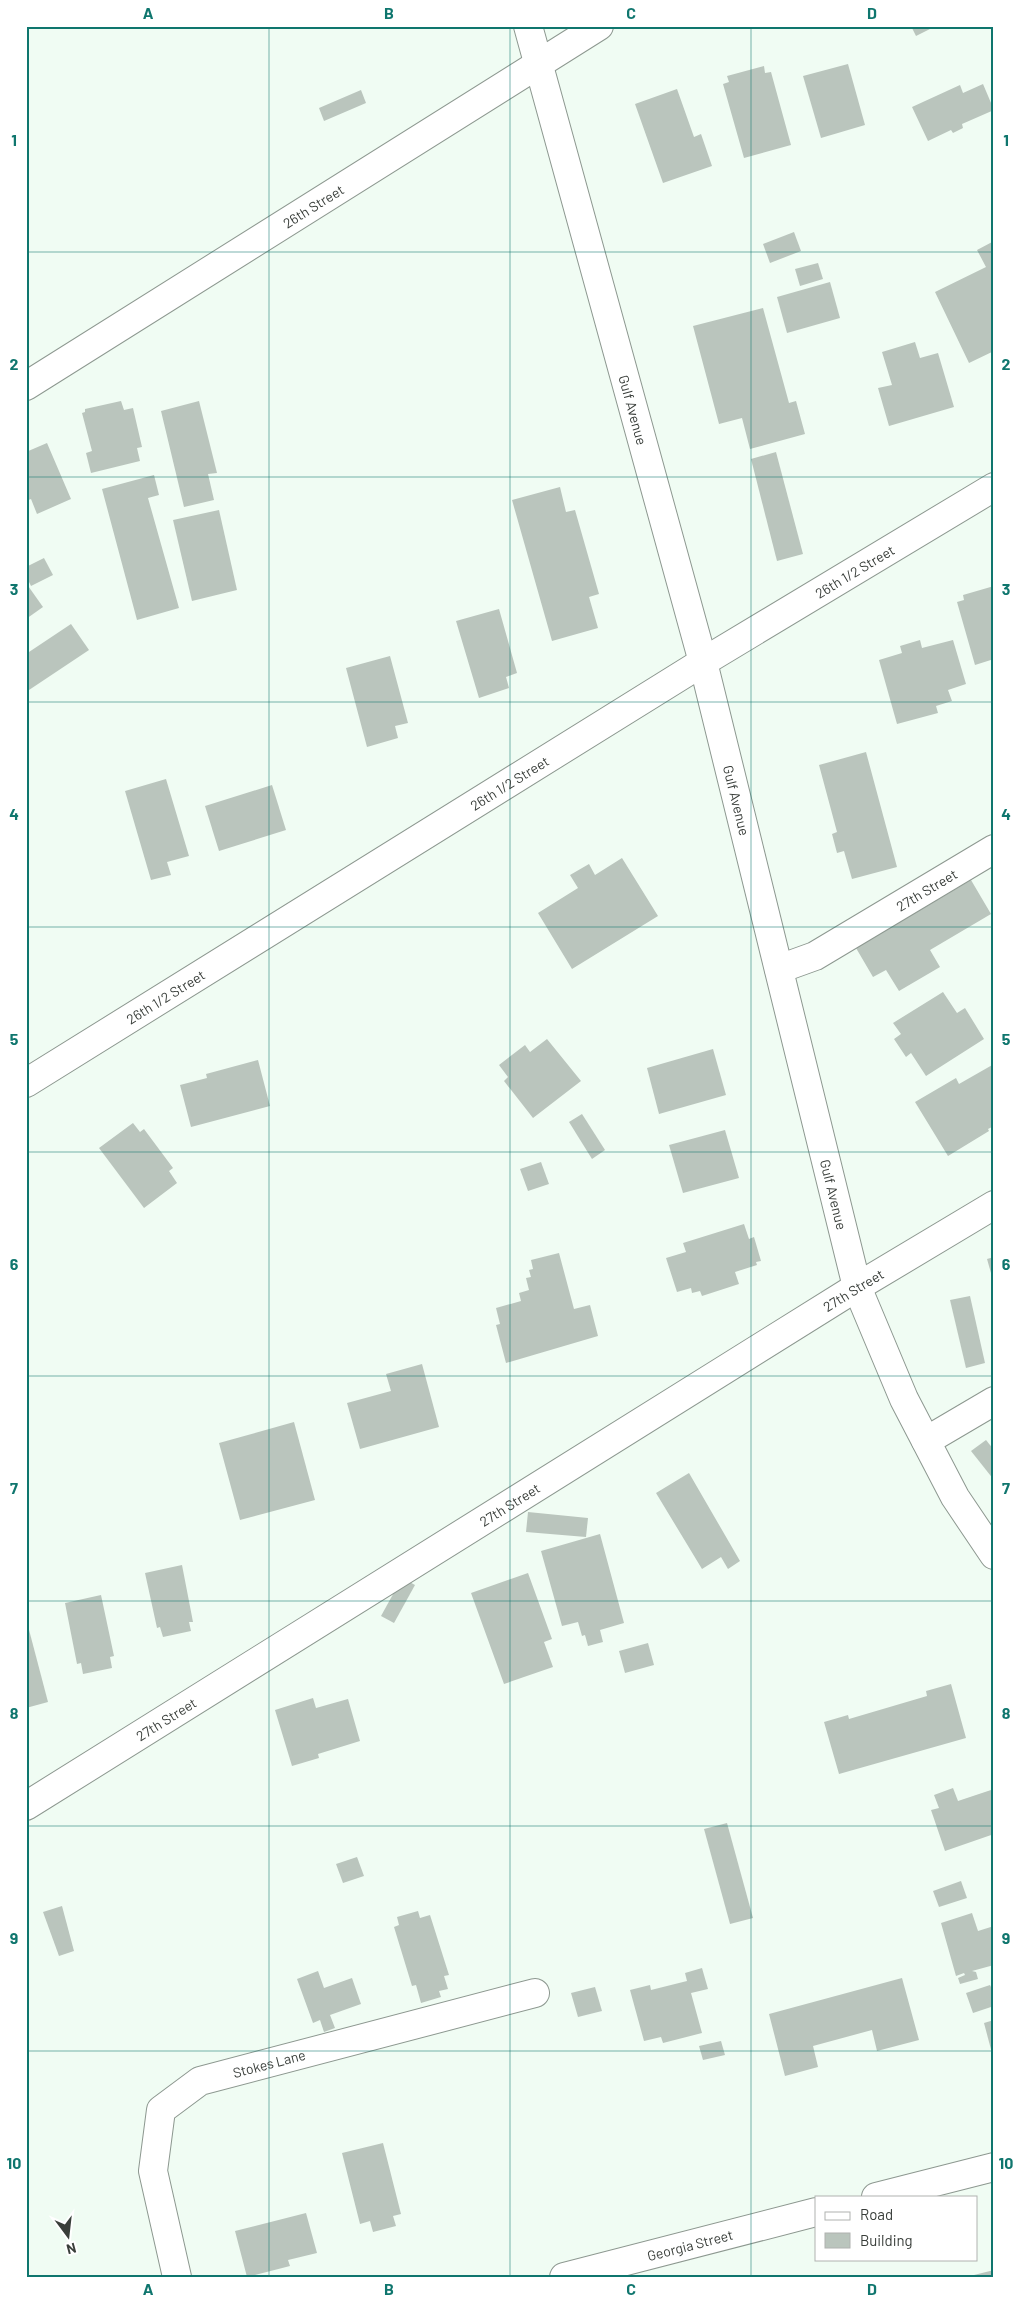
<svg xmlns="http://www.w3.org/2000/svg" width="1020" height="2303" font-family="Barlow,sans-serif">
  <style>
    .building { fill: #bac5bd }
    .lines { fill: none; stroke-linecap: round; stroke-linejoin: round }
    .minor-casing { stroke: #8d9890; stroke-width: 30 }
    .minor { stroke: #fff; stroke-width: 28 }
    .grid { fill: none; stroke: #0f766e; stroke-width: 1; stroke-opacity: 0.55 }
    .labels { text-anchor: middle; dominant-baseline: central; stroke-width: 5; stroke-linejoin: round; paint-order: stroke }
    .street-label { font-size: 14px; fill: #393e3a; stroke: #fff }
    .neatline { fill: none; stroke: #0f766e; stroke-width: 2 }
    .grid-label { font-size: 16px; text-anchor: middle; font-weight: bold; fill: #0f766e }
  </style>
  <rect width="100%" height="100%" fill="#f0fcf3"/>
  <g class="building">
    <path d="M911,26H936L916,36Z"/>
    <path d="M848,64L865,125L821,138L803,76Z"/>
    <path d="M764,66L765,73L771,72L791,145L744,158L723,84L729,82L727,76Z"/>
    <path d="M983,84L994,110L962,124L963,128L953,133L951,130L928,141L912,107L960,85L963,93Z"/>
    <path d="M677,89L694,137L701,134L712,166L663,183L635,104Z"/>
    <path d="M361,90L366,103L324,121L319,108Z"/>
    <path d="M794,232L801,251L770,263L763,244Z"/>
    <path d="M994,241V351L969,363L935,292L986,267L977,250Z"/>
    <path d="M818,263L823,279L800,286L795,269Z"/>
    <path d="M830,282L840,318L787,333L777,297Z"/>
    <path d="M763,308L789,403L796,401L805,434L750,449L742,418L719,424L693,326Z"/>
    <path d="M915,342L920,358L938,353L954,407L889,426L878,388L892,385L882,352Z"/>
    <path d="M121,401L124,410L133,408L142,447L137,448L140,461L91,473L86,453L92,451L82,413L85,412V409Z"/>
    <path d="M199,401L217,473L208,474L214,500L184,507L161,411Z"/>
    <path d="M47,443L71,499L37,514L31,499L26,501V452Z"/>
    <path d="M776,452L803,554L777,561L751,459Z"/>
    <path d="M154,475L159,495L148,498L179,608L137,620L102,489Z"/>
    <path d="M560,487L566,512L575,510L599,594L589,597L598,628L552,641L512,500Z"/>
    <path d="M219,510L237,590L192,601L173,520Z"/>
    <path d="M44,558L53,575L31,586L26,576V567Z"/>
    <path d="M26,583L43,607L26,619Z"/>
    <path d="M994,586V659L975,665L957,602L964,600L963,595Z"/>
    <path d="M499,609L517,673L506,677L509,688L479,698L456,621Z"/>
    <path d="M71,624L89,650L26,692V654Z"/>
    <path d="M920,640L922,648L953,640L966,684L948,690L952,701L936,706L938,713L897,724L879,660L902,653L900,646Z"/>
    <path d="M390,656L408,723L395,726L398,738L367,747L346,668Z"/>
    <path d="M866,752L897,867L852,879L844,851L837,853L832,834L837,832L819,765Z"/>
    <path d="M166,779L189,856L167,862L171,875L151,880L125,791Z"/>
    <path d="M272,785L286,830L219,851L205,806Z"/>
    <path d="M622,858L658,916L572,969L538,913L578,888L570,875L589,864L595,875Z"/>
    <path d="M971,880L991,914L930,950L940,967L899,991L886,970L873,977L856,948Z"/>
    <path d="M943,992L957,1013L965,1008L984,1039L926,1076L911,1053L906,1057L894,1039L901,1034L893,1023Z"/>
    <path d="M547,1039L581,1081L533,1118L504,1081L508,1077L499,1065L525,1045L530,1052Z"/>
    <path d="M713,1049L726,1095L659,1114L647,1068Z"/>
    <path d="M258,1060L270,1106L191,1127L180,1085L207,1078L206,1074Z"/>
    <path d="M994,1064V1126L988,1129L989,1131L948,1156L915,1102L956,1078L959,1084Z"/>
    <path d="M582,1114L605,1150L592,1159L569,1122Z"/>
    <path d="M133,1123L140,1132L144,1129L173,1168L169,1171L177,1183L144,1208L99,1148Z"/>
    <path d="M725,1130L739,1178L683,1193L669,1145Z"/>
    <path d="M541,1162L549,1184L528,1191L520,1169Z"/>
    <path d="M744,1224L749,1239L754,1237L761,1261L756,1262L757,1265L735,1272L739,1284L702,1296L700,1291L692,1293L691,1288L677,1292L666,1258L686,1252L683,1243Z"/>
    <path d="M559,1253L574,1309L590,1305L598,1336L506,1363L496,1325L500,1324L496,1308L521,1301L519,1293L529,1290L526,1278L531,1277L529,1270L533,1269L531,1260Z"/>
    <path d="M994,1257V1280H993L987,1259Z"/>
    <path d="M970,1296L985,1363L966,1368L950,1300Z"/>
    <path d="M422,1364L439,1427L360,1449L347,1403L391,1391L386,1374Z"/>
    <path d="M294,1422L315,1500L240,1520L219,1443Z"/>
    <path d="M986,1440L994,1450V1480L971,1451Z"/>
    <path d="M689,1473L740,1561L728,1569L721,1557L702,1569L656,1493Z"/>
    <path d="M528,1512L588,1518L586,1537L526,1532Z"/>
    <path d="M600,1534L624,1623L600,1630L603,1642L588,1646L585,1635L582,1636L578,1622L562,1626L541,1551Z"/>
    <path d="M182,1565L193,1622H189L191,1631L163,1637L160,1627L157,1628L145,1573Z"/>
    <path d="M528,1573L552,1639L544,1642L553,1667L504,1684L471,1593Z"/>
    <path d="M402,1578L415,1585L394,1623L381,1616Z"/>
    <path d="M101,1595L114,1656L110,1657L112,1668L83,1674L81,1663L77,1664L65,1603Z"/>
    <path d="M28,1626L48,1702L26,1708V1627Z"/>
    <path d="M648,1643L654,1665L625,1673L619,1651Z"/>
    <path d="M951,1684L966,1738L839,1774L824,1722L848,1715L849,1719L927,1696L926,1691Z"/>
    <path d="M313,1698L316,1708L348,1699L360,1741L318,1754L319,1758L292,1766L275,1710Z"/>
    <path d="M953,1788L958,1801L994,1789V1834L945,1851L931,1810L939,1808L934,1795Z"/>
    <path d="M727,1823L753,1918L730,1924L704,1829Z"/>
    <path d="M357,1857L364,1876L343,1883L336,1864Z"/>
    <path d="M961,1881L967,1898L939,1907L933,1891Z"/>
    <path d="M62,1906L74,1951L59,1956L43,1912Z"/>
    <path d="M418,1911L420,1918L430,1915L449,1975L444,1976L448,1989L439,1991L441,1997L421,2003L416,1985L412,1986L394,1927L399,1925L397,1917Z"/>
    <path d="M972,1913L978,1931L994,1926V1965L972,1971L976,1972L978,1979L960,1984L958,1978L965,1975L964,1973L956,1976L941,1923Z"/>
    <path d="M702,1968L708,1989L691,1993L702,2033L663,2043L661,2037L644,2041L630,1990L650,1985L651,1990L687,1981L685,1973Z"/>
    <path d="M318,1971L324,1988L352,1978L361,2004L330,2015L335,2028L324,2032L320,2020L313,2023L297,1979Z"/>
    <path d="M902,1978L919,2040L877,2051L872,2030L813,2046L818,2067L785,2076L769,2014Z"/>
    <path d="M990,1985L991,1987L994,1986V2006L973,2013L966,1993Z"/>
    <path d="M595,1987L602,2011L578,2017L571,1993Z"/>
    <path d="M994,2020V2057H993L984,2023Z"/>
    <path d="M721,2041L725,2055L703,2060L699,2046Z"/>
    <path d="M383,2143L401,2214L393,2216L396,2226L373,2232L370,2221L360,2224L342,2153Z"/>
    <path d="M306,2213L317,2253L288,2260L290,2266L247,2277L235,2231Z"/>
    <path d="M994,2270V2277H970V2276Z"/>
  </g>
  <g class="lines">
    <g class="minor-casing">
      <g id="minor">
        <path id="s1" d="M528,26L703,662L857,1287L904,1399L955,1497L994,1555"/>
        <path id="s2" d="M26,386L599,26"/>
        <path id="s3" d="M779,969L815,956L994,849"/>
        <path id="s4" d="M26,1083L703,662L994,487"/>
        <path d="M926,1441L994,1401"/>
        <path id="s5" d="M26,1806L857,1287L994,1205"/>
        <path d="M876,2197L994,2167"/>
        <path id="s6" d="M177,2277L153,2171L161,2110L200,2081L535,1993"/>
        <path id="s7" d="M564,2277L816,2212"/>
      </g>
    </g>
    <use href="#minor" class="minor"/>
  </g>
  <path class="grid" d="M269,26V2277M510,26V2277M751,26V2277M26,252H994M26,477H994M26,702H994M26,927H994M26,1152H994M26,1376H994M26,1601H994M26,1826H994M26,2051H994"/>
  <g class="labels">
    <g class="street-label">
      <text stroke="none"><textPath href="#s2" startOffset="339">26th Street</textPath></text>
      <text stroke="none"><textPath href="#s1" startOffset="398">Gulf Avenue</textPath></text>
      <text stroke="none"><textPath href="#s4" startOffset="974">26th 1/2 Street</textPath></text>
      <text stroke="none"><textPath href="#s4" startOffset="569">26th 1/2 Street</textPath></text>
      <text stroke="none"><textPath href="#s1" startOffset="802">Gulf Avenue</textPath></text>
      <text stroke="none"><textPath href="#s3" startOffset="168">27th Street</textPath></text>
      <text stroke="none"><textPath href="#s4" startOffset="164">26th 1/2 Street</textPath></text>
      <text stroke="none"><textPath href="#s1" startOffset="1208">Gulf Avenue</textPath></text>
      <text stroke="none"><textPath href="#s5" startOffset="975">27th Street</textPath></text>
      <text stroke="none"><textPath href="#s5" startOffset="570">27th Street</textPath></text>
      <text stroke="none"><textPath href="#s5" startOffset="165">27th Street</textPath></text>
      <text stroke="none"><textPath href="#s6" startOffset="290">Stokes Lane</textPath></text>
      <text stroke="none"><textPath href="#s7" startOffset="130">Georgia Street</textPath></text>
    </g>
  </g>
  <rect width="1020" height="2303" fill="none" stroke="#ffffff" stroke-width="55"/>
  <rect x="815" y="2196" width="162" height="65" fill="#ffffff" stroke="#b0b2b0"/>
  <rect x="825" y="2212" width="25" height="8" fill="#ffffff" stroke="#b0b2b0"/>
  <text x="860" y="2220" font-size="15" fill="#393e3a">Road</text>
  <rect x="825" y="2233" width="25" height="15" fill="#bac5bd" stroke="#b0b2b0"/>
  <text x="860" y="2246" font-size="15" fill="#393e3a">Building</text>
  <g transform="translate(68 2236) rotate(165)" stroke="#ffffff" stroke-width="4" paint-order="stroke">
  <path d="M0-4L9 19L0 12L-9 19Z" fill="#393e3a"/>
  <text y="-8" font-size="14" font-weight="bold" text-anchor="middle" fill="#393e3a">N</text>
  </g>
  <rect x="28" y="28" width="964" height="2248" class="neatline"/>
  <g class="grid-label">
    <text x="148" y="19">A</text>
    <text x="389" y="19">B</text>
    <text x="631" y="19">C</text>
    <text x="872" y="19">D</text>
    <text x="14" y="146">1</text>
    <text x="1006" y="146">1</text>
    <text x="14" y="370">2</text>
    <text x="1006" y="370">2</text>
    <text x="14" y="595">3</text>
    <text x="1006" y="595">3</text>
    <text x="14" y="820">4</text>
    <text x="1006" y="820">4</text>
    <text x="14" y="1045">5</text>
    <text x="1006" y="1045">5</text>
    <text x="14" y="1270">6</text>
    <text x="1006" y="1270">6</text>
    <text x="14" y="1494">7</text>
    <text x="1006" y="1494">7</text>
    <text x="14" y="1719">8</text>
    <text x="1006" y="1719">8</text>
    <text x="14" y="1944">9</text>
    <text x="1006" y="1944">9</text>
    <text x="14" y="2169">10</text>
    <text x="1006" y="2169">10</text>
    <text x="148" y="2295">A</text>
    <text x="389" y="2295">B</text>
    <text x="631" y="2295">C</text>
    <text x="872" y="2295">D</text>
  </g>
</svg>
